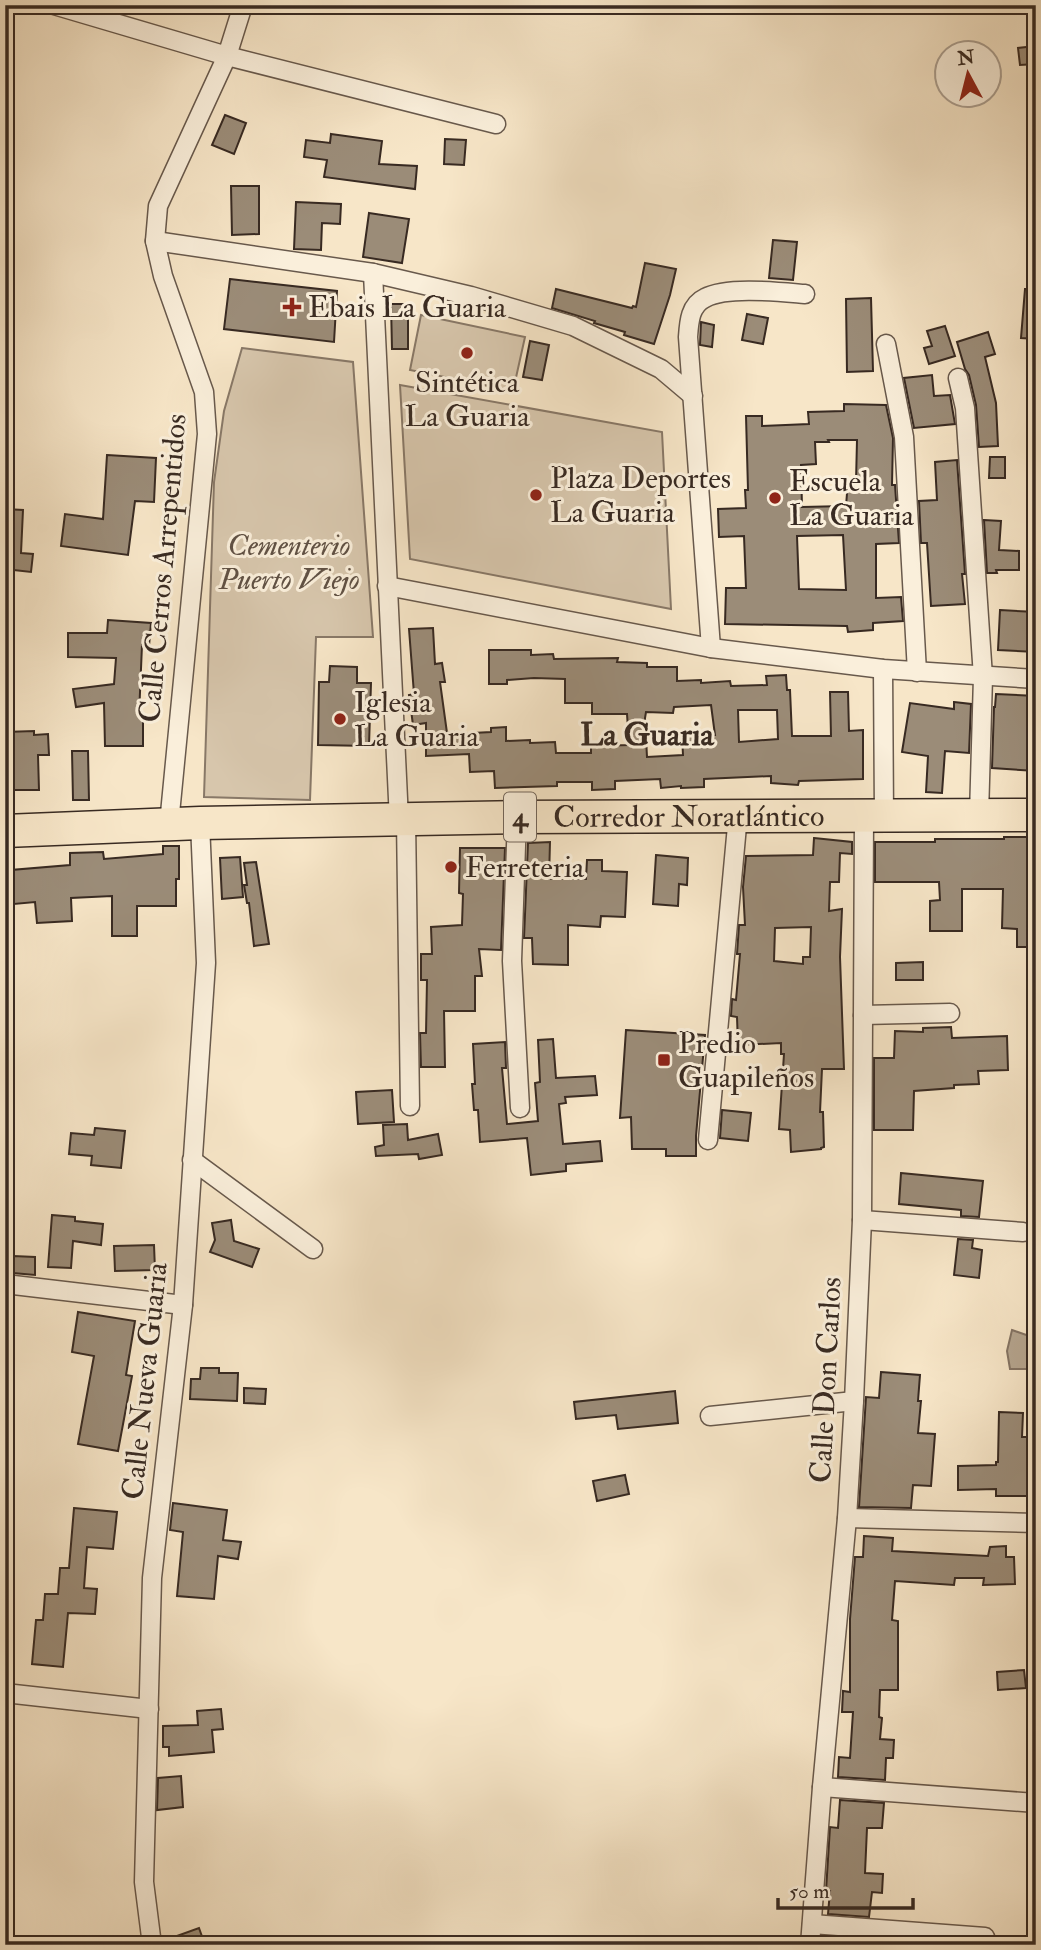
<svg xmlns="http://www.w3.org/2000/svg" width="1041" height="1950" font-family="'IM FELL Double Pica',serif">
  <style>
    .green { fill: #d7c6ac; stroke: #887867; stroke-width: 2 }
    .water { fill: #b6a690; stroke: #847464; stroke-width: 2 }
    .building { fill: #9b8c78; stroke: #382a22; stroke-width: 2; fill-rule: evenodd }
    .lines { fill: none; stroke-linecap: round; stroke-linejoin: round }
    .street-casing { stroke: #68594c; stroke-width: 21 }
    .highway-casing { stroke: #382a22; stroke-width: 35 }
    .street { stroke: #faefdb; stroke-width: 18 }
    .highway { stroke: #f7e6c8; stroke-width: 32 }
    .poi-dot { fill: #8f2418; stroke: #faefdb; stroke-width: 2.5 }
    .labels { text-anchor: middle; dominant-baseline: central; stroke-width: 6; stroke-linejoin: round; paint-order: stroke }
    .shield { fill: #faefdb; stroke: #72655a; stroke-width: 2 }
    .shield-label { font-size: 28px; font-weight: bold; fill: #382a22 }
    .poi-label { font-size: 30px; fill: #382a22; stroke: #faefdb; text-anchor: start }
    .park-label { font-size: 30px; font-style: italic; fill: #605144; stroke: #faefdb }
    .street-label { font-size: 30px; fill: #382a22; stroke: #faefdb }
    .neighbourhood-label { font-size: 32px; font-weight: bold; fill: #382a22; stroke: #faefdb }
  </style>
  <rect width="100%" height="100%" fill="#f7e6c8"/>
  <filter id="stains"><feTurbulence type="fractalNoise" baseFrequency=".00286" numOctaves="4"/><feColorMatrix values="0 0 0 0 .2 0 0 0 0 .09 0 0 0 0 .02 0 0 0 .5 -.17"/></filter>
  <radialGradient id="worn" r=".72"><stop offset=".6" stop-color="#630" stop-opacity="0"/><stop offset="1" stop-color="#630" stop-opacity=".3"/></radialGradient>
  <g class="green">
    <path d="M421,315L525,337L513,391L410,370Z"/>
    <path d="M242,348L353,362L373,637H316L310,800L204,797L214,482L224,411Z"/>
    <path d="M400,385L662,432L671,609L410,559Z"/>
  </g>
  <path class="water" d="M1012,1330L1032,1337L1036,1336V1369H1010L1007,1351Z"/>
  <g class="building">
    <path d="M1035,46L1036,64L1020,65L1018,48Z"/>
    <path d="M225,115L246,123L234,154L212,145Z"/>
    <path d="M331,134L382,141L379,164L417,166L415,189L324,177L327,160L304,157L306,140L330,143Z"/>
    <path d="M445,139L466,140L464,165L444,164Z"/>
    <path d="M231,186H259V234L232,235Z"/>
    <path d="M296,202L341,204L340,224L322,223L321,250L294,249Z"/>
    <path d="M369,213L409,219L402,263L363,257Z"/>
    <path d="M773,240L797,242L793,280L769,278Z"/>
    <path d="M645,263L676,269L670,295L654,344L624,335L625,332L594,323L595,321L552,308L556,289L632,308L633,306L636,307Z"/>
    <path d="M230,279L337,291L334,342L224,329Z"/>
    <path d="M1025,289H1036V339L1021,338Z"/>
    <path d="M871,298L873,371L847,372L846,299Z"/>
    <path d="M391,304H408V349H392Z"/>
    <path d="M747,314L768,318L763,344L742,340Z"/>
    <path d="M701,322L714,325L712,347L700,345Z"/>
    <path d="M945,326L955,356L929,364L924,348L932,346L927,331Z"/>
    <path d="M988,332L995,354L985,357L996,403L998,446L979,447L976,405L969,375L965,369L957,342Z"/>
    <path d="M530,341L549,345L542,380L523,377Z"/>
    <path d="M932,375L934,396L950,395L955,424L914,428L904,378Z"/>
    <path d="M844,404L886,405L893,438L892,485H895L899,543L876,544V598L901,597L903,621L873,623V630L848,632L847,626L725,624L726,588H746L744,536L719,537L718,509L746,508L745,490H748L746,416H762V426L809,424L808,412L844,411ZM828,440H857L856,482L848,481L846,506L802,507L801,465L816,464L815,442H829ZM843,535L846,590L799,589L797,536Z"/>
    <path d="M107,455L156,458L154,502L135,501L128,555L61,546L65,514L103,519Z"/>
    <path d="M990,457H1005V478H989Z"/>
    <path d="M957,460L965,574H962L965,604L931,606L927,543H921L919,501L937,500L935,462Z"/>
    <path d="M5,509L23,510L21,553L33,554L31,572L5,569Z"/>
    <path d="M984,520L1001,521L999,550L1019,551V570H996L997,573H987Z"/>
    <path d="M1000,610L1036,612V652L998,650Z"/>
    <path d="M108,620L151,623L149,646L142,645L139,716H143V746H105L104,703L76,707L73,689L114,684L116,658L68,657V633H107Z"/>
    <path d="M433,628L435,664L442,663L445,682H440L447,733L454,732V734L491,732V728L506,727V741L530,740V743L555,742L556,753H591V746L629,745L627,714H592V703H565V679L534,678L507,680V684H489V650H531V655L553,654L554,659L618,658L617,662L647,663V667H677V681L701,680V683L730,681L731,686L767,685L766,676L786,675L787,690H790L792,736H831L830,692H848L849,731L863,730V779L799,781L798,785L771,783V776L704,779V787L681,788V786L661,788L660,779L615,781V789L592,790V782H557V786L495,788L494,771L470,772L469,754L426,756V723L413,725L409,695L414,694L409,629ZM711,705L715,735L682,736L683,755L647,757L645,718L646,712L673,713L674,707ZM738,710H777L778,739L739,742Z"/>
    <path d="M330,666L357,667V683H371L369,746L318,745L319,682H329Z"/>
    <path d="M996,694L1036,696V771L992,768L994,707H995Z"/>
    <path d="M954,702L971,704L969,753L945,751L942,793L926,792L928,756L902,752L910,703L954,709Z"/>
    <path d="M34,731V735L48,734L49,755H38L39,790H13L12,746L5,747V732Z"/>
    <path d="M72,751H88L89,800H73Z"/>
    <path d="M1004,837H1036V947H1017V929L1002,928L1003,889H962V931H930V901L940,900L939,882H875V842H935V839H1004Z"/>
    <path d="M814,838L852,842V854L840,853L839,882H830L829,911L842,909L840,957L844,1069H822L820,1112H823L824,1147L821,1148V1149L791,1152L790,1130L779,1129L784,1054H781V1043L738,1045L737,1017L731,1016L732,999L736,1000L740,954H737L739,925H745L743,887L746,856L813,855ZM811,927L810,957H803V964L774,961L775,928Z"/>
    <path d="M550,842L549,879H586L587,860H602V871L627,872L625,917L601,916L600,927L568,925V965L533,964L532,938H524L528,843Z"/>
    <path d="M163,846H179V879H176V906H137V936H112V896L71,898L72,921L37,923L35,902L14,904L11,870L70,865V853L103,852L104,859L163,854Z"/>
    <path d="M460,848H505L501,950L479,949L482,976H475V1011H444L445,1067H421L420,1033H426L427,980H421V954H432L431,927L462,925L463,894L459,893Z"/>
    <path d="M656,855L688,858L687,885L679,884L678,906L653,904Z"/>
    <path d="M240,857L243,897L222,899L220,858Z"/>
    <path d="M256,862L269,944L254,946L249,903H247L244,885H247L244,863Z"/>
    <path d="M923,962V980H896V963Z"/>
    <path d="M951,1027L952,1038L1007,1036L1008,1070L978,1071L979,1084L954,1085V1088L914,1091L913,1130H874V1058H894L895,1031L923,1032V1028Z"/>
    <path d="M626,1030L705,1035L696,1136V1156H666V1149H632L631,1117L620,1118Z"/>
    <path d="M553,1039L556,1078L595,1076L597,1095L565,1097L566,1103L559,1104L563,1144L600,1141L602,1161L566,1164V1171L531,1175L527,1138L480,1142L478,1110H474L472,1084H475L473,1044L505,1042L506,1068H502L507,1124L538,1121L535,1083L540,1082L538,1040Z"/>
    <path d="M392,1090L394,1122L358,1124L356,1092Z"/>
    <path d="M722,1110L751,1113L748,1141L720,1138Z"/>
    <path d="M407,1124L408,1140L438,1134L442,1155L419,1159L418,1154L376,1156L375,1147L384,1145L383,1125Z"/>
    <path d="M95,1128L125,1131L121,1168L91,1165L92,1156L69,1154L71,1133L94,1135Z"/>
    <path d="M901,1173L983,1181L979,1217L961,1216V1210L899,1204Z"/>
    <path d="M52,1215L75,1217V1221L103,1224L101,1245L73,1241L71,1268L48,1267Z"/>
    <path d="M231,1220L234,1241L259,1249L252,1267L210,1252L215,1240L212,1223Z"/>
    <path d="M958,1239L973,1240L972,1248L982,1250L979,1278L954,1275Z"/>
    <path d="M154,1245L155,1270L115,1271L114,1246Z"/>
    <path d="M13,1256L35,1257V1275L13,1273Z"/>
    <path d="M78,1312L135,1321L126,1375L132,1376L118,1451L78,1444L94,1356L72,1352Z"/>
    <path d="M201,1368H219V1373H238L237,1401L190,1399L191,1379H200Z"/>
    <path d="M881,1372L920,1375L918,1401H921L918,1433L935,1434L931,1486L913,1485L911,1508L859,1507L866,1397L879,1398Z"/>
    <path d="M244,1388L266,1389L265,1404L244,1403Z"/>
    <path d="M675,1391L678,1423L618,1429L616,1415L576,1419L574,1402Z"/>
    <path d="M999,1412L1023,1413L1022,1437H1036V1496H996V1489L958,1490V1466L996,1465V1462H998Z"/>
    <path d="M625,1475L629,1494L597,1501L593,1481Z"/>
    <path d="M173,1503L227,1510L223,1540L241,1542L238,1559L218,1556L214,1599L177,1596L183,1532L170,1530Z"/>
    <path d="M74,1508L117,1512L113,1549L87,1547L84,1588L97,1589L95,1614L68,1613L63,1667L32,1664L36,1620H43L45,1594H58L60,1568H69Z"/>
    <path d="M864,1536L893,1538L892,1551L988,1556L990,1547L1006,1546V1557H1014L1015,1584L983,1585L984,1578H955L954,1585L895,1581L892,1620L898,1621V1690H880L879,1717L882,1718L880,1739L894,1740L893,1758H886L885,1780L838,1777L839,1757L850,1758L853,1712H842L843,1691L850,1692V1619L855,1557H863Z"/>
    <path d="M1024,1670L1026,1688L998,1690L997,1672Z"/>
    <path d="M221,1709L223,1729L212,1730L214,1752L169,1756V1747H163V1726L198,1725L197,1711Z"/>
    <path d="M181,1776L183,1807L157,1810L158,1778Z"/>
    <path d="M840,1800L884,1803L882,1828H867L865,1873L883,1874L882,1893L872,1892L869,1917L828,1914L830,1891H826L830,1827L838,1828Z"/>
    <path d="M199,1928L205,1945H163V1941Z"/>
    <path d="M832,1937L858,1939V1945H832Z"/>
  </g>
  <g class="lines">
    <g class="street-casing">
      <g id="street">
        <path d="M54,5L227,56L496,124"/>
        <path d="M155,241L373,273L471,296L573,326L661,369L693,396"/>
        <path d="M373,273L399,820"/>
        <path d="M886,344L904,437L917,672"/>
        <path d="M958,378L965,408L983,677L979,815"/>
        <path d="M387,586L711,648L883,669L1036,679"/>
        <path d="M711,648L688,337C689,322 690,305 705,298C727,286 780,292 805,294"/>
        <path d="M883,669L884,817"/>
        <path d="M517,817L512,961L520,1108"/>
        <path d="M406,819L410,1106"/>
        <path d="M169,824L207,434L204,392L163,276L155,241L158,206L227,56L243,5"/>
        <path d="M863,1015L950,1013"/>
        <path d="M708,1140L738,815"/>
        <path d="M192,1160L313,1249"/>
        <path d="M862,1220L1023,1232"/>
        <path d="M5,1284L183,1305"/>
        <path d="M710,1416L854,1401"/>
        <path d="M847,1518L1036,1523"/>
        <path d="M5,1693L149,1709"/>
        <path d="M822,1787L1036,1803"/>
        <path d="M812,1924L985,1937"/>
        <path d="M152,1945L144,1882L152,1578L183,1305L206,963L200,823"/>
        <path d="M810,1945L822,1787L847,1518L854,1401L862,1220L864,816"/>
      </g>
    </g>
    <g class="highway-casing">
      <g id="highway">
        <path id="s1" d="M5,831L200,823L517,817L1036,815"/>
      </g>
    </g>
    <use href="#street" class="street"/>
    <use href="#highway" class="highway"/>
  </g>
  <g class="poi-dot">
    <path d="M288.5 296.5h7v7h7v7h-7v7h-7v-7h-7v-7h7z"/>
    <circle cx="467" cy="353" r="7"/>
    <circle cx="536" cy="495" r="7"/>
    <circle cx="775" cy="498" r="7"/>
    <circle cx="340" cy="719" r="7"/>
    <circle cx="451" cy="867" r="7"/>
    <rect x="657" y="1053" width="14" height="14" rx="3.5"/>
  </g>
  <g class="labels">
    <rect class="shield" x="504" y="792.5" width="32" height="49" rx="5"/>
    <g class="shield-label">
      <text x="520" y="817">4</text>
    </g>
    <g class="poi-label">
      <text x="308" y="307">Ebais La Guaria</text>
      <text x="467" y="382" text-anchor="middle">Sintética<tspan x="467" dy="34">La Guaria</tspan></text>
      <text x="550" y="478">Plaza Deportes<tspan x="550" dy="34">La Guaria</tspan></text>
      <text x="789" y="481">Escuela<tspan x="789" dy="34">La Guaria</tspan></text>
      <text x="354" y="702">Iglesia<tspan x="354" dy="34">La Guaria</tspan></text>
      <text x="465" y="867">Ferreteria</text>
      <text x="678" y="1043">Predio<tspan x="678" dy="34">Guapileños</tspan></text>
    </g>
    <g class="park-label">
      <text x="289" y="545">Cementerio<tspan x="289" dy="34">Puerto Viejo</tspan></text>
    </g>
    <g class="street-label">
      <text transform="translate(163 568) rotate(-85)">Calle Cerros Arrepentidos</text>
      <text stroke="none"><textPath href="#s1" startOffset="684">Corredor Noratlántico</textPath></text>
      <text transform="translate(826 1380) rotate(-87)">Calle Don Carlos</text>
      <text transform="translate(145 1381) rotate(-84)">Calle Nueva Guaria</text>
    </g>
    <g class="neighbourhood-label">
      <text x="647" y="735">La Guaria</text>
    </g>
  </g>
  <rect width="1041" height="1950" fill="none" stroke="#f7e6c8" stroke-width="28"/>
  <rect x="7" y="7" width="1027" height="1936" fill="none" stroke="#382a22" stroke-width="3.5"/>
  <rect x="14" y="14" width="1013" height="1922" fill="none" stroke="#382a22" stroke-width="2"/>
  <g transform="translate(968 74) rotate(353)"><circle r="33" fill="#faefdb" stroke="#aca091" stroke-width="2"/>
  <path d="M0-5L12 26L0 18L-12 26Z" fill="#8f2418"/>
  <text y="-10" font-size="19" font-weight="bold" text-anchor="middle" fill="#382a22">N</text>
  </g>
  <path d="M778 1898v10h135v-10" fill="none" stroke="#382a22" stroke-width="3.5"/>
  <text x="789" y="1898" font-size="21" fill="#382a22" stroke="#faefdb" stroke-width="5" paint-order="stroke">50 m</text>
  <rect width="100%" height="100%" filter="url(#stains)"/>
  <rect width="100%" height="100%" fill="url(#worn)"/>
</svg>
